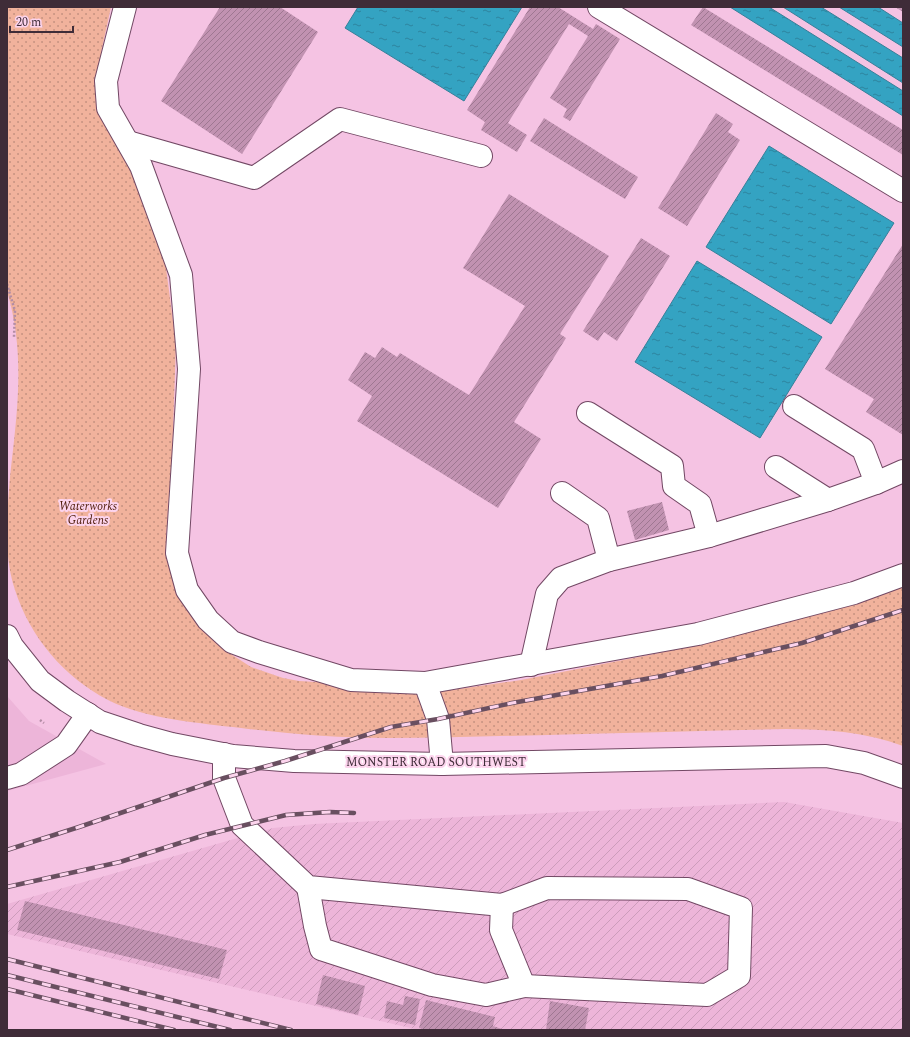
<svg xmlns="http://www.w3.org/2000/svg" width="910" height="1037" font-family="Spectral,serif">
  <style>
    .built { fill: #edb5d9 }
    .industrial { fill: url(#industrial-furrows) }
    .park { fill: url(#park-dots) }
    .water { fill: url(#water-ripples); stroke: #377f99 }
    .building { fill: url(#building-hatch) }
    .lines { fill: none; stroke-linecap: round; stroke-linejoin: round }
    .minor-casing { stroke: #724864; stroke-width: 24 }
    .path { stroke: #b38ca5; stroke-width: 2.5; stroke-dasharray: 2 2; stroke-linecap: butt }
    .minor { stroke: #fff; stroke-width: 22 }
    .rail-casing { stroke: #694f60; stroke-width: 4.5 }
    .rail { stroke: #fcd4ed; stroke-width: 3; stroke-dasharray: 9; stroke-linecap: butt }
    .labels { text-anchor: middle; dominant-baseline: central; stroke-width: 4; stroke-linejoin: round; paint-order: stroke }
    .park-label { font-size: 12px; font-style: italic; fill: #4c1906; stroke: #fcd4ed }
    .street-label { font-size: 12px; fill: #3f2c38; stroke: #fcd4ed }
  </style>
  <defs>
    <pattern id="industrial-furrows" width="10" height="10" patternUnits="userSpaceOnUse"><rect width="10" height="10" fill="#edb5d9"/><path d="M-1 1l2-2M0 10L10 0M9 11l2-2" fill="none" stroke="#cc9cbb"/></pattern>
    <pattern id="park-dots" width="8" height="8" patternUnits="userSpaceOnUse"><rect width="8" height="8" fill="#f1b29c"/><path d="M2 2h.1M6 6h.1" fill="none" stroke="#c59180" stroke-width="1.8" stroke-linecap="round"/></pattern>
    <pattern id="water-ripples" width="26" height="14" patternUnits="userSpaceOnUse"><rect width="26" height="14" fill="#34a3c2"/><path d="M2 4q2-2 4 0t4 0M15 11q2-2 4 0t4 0" fill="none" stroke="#2d859f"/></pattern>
    <pattern id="building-hatch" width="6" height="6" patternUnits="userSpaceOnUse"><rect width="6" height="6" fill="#c192b1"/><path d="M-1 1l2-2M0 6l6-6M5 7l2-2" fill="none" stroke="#9e7791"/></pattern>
  </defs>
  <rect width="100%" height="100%" fill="#f5c3e3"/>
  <path class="built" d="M7,696L29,721L106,764L7,791Z"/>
  <path class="industrial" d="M784,802L903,823V1030H419L7,934V904L273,828L314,824Z"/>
  <path class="park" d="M7,7H111L101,53V70L163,245L176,344L172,458L166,539L168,555L202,628L211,638L223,649L251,667L283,678L299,681L452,690L521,680L659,653L727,637L903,585V746C866,732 826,729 786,729C707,731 627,733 548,735C495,736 442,738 388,738C339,738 290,734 241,728C199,723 146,719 108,700C64,677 30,637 15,590C3,554 7,515 10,477C17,413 26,355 7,291Z"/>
  <g class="water">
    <path d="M358,7H522L464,101L345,28Z"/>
    <path d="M730,7H769L903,91V116Z"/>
    <path d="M783,7H821L903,58V83Z"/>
    <path d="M839,7H878L903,23V47Z"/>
    <path d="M769,146L894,223L831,324L706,247Z"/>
    <path d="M697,261L822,337L760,438L635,362Z"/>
  </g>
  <g class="building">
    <path d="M220,7H280L318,32L242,154L161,101Z"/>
    <path d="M530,7H558L593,29L596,24L620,39L570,121L563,117L567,109L550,98L588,36L569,24L508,123L527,135L517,152L481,130L485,122L467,110Z"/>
    <path d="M703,7L903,130V155L691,25Z"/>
    <path d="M895,7H903V12Z"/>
    <path d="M716,113L733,124L728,132L740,140L687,226L658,208Z"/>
    <path d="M544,118L638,177L625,199L530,141Z"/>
    <path d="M509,194L609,256L560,334L566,338L514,422L541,439L498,508L357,421L372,396L348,380L365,352L375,358L382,347L397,357L400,353L469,395L525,306L463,268Z"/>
    <path d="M641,238L670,256L617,341L604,332L598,341L583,331Z"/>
    <path d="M903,244V435L866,412L874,399L825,369Z"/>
    <path d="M662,502L669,530L635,540L627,511Z"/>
    <path d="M25,901L227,950L219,979L17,930Z"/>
    <path d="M323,975L365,986L358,1015L316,1004Z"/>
    <path d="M405,996L420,999L415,1025L384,1018L387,1001L403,1005Z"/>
    <path d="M426,1000L495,1017L493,1026L505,1030H427L419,1028Z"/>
    <path d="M550,1001L589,1008L585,1030H546Z"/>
  </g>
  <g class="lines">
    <g class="minor-casing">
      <g id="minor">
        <path d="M125,7L106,81L108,108L141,166L181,275L189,369L177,553L187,590L208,620L232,642L259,652L351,680L425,683L698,634L854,593L903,575"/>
        <path d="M599,7L903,191"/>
        <path d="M128,142L254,178L340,119L481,156"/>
        <path d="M794,406L863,449L876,483"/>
        <path d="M588,413L672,466L674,486L700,504L709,536"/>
        <path d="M776,467L828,500"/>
        <path d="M562,493L598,518L609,560"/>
        <path d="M7,636L12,646L40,681L67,701L100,722L139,735L172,744L233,756L294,761L442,764L826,756L864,763L903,777"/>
        <path d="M531,665L547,594L561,578L609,560L709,536L828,500L876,483L903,471"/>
        <path d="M425,683L438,719L442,764"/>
        <path d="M224,754V778L242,825L308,887L502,905L547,888L688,889L741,908L739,976L707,995L524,986"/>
        <path d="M7,778L21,774L66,745L88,714"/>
        <path d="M308,887L315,926L321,949L432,985L486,995L524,986L501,930L502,905"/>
      </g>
    </g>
    <g class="path">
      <path d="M7,284L15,311L14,337"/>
      <path d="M40,720L44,723"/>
    </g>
    <use href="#minor" class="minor"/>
    <g class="rail-casing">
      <g id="rail">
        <path d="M7,850L79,827L224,778L285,761L391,727L438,719L512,703L662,676L802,643L903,610"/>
        <path d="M7,887L120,862L205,835L286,815L330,812L354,813"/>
        <path d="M7,959L291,1030"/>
        <path d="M7,975L230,1030"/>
        <path d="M7,989L174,1030"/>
      </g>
    </g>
    <use href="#rail" class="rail"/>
  </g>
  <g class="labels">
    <g class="park-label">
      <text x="88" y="506">Waterworks<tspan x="88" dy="14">Gardens</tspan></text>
    </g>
    <g class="street-label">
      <text x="436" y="762">MONSTER ROAD SOUTHWEST</text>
    </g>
  </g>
  <rect width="910" height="1037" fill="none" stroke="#3f2c38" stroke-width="16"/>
  <path d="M10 26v6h63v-6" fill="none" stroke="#3f2c38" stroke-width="2"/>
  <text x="16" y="26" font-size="12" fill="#3f2c38" stroke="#fcd4ed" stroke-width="3" paint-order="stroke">20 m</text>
</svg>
